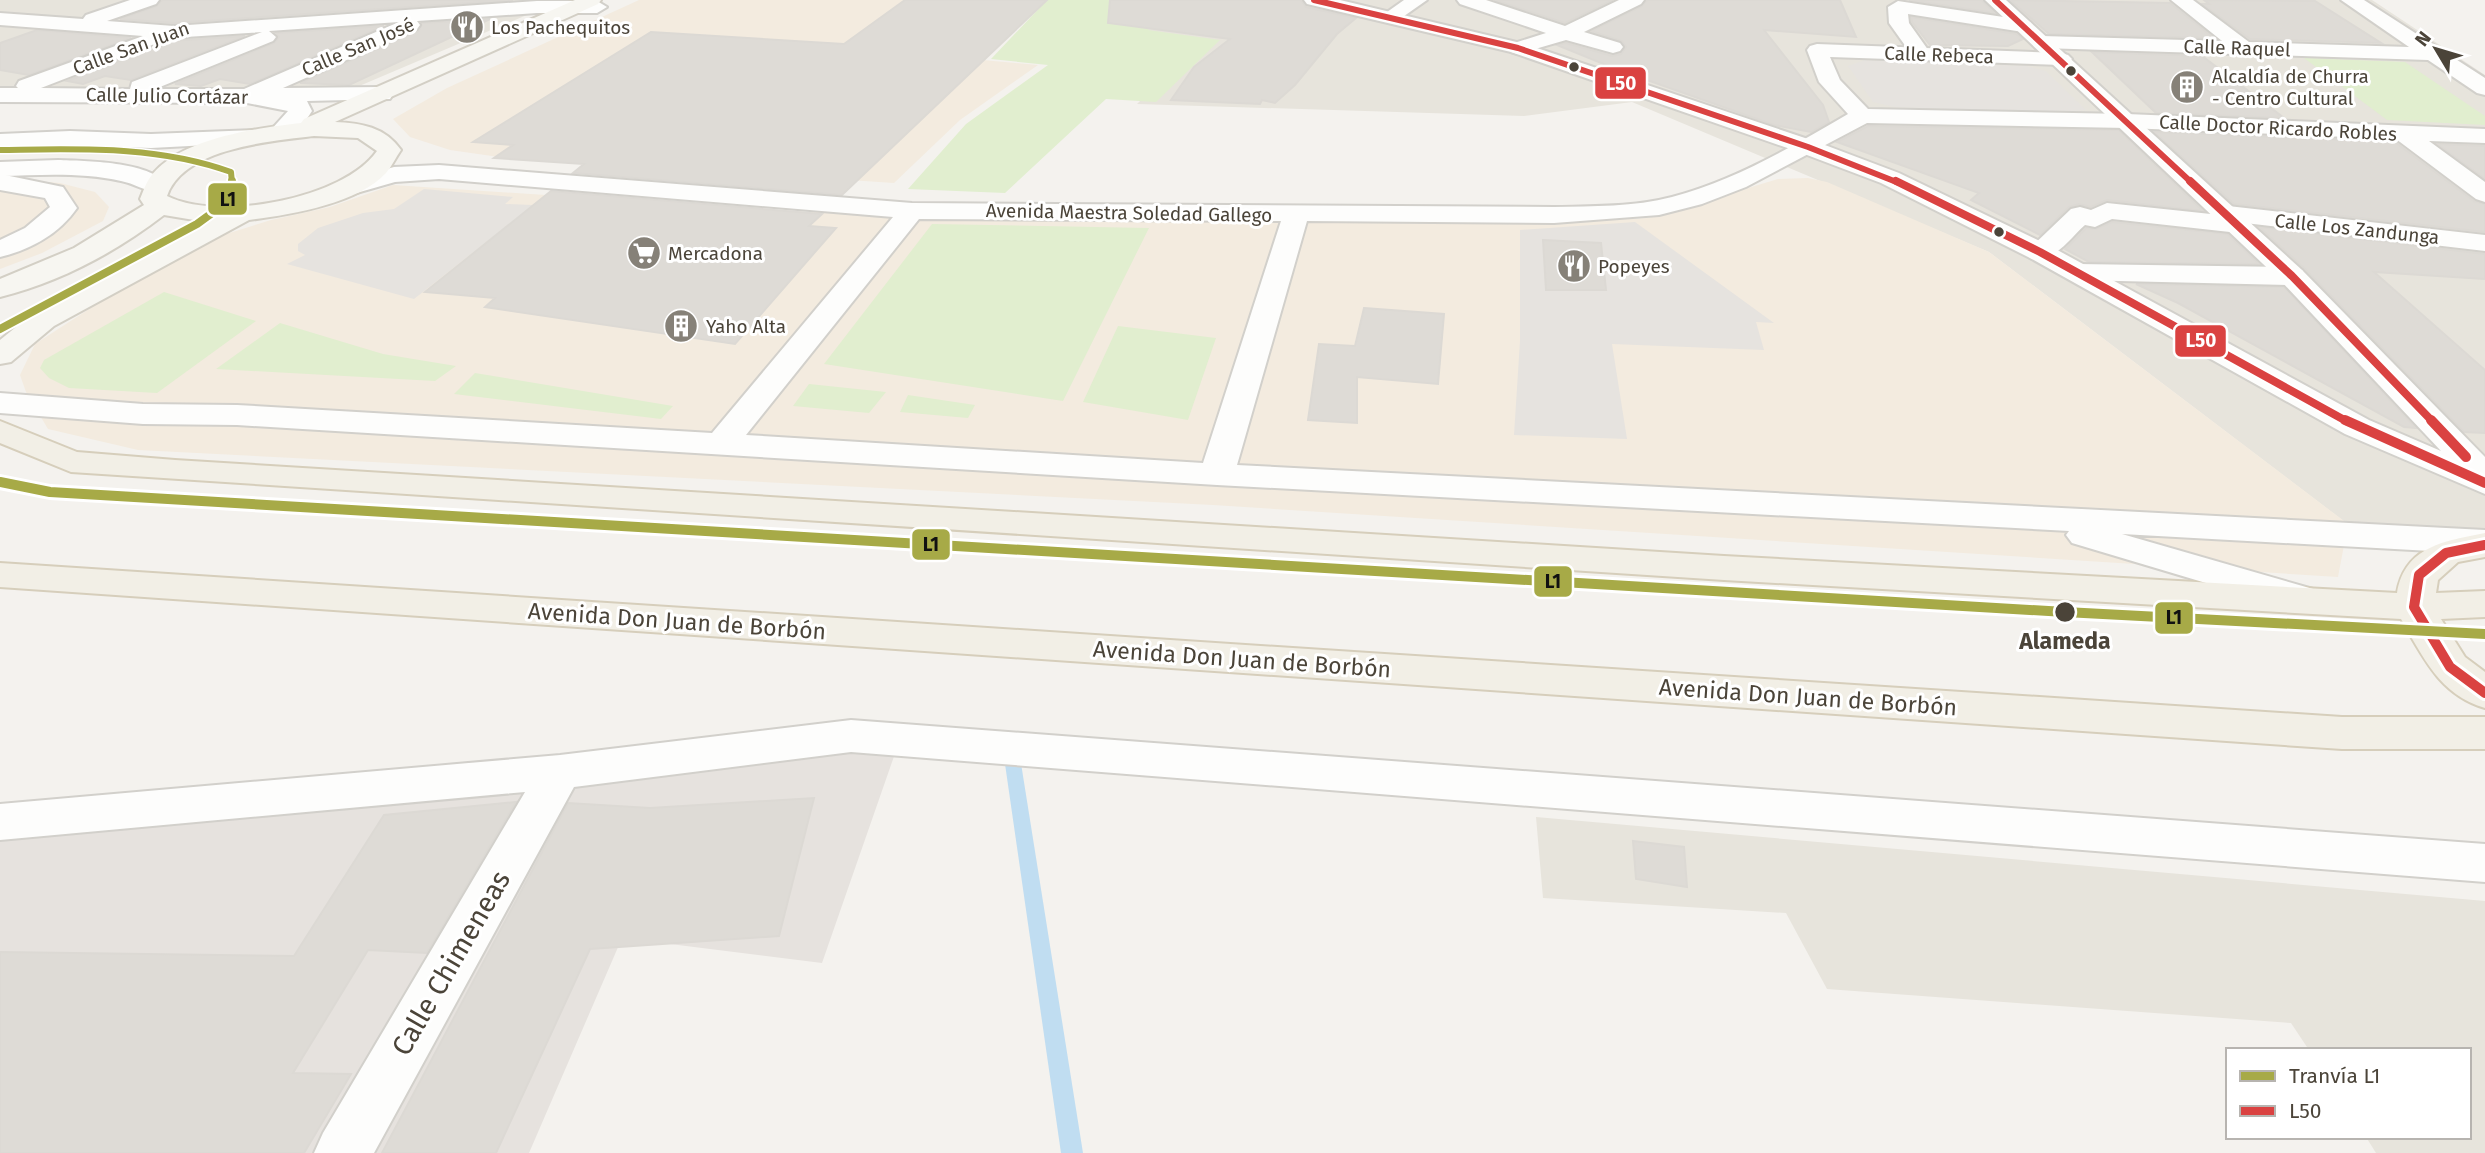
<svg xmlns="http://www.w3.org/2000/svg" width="2485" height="1153" font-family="'Fira Sans',sans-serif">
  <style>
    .residential { fill: #e7e4dc }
    .commercial { fill: #f3ebdf }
    .industrial { fill: #e6e2de }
    .green { fill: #e1eecf }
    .parking { fill: #e6e3df }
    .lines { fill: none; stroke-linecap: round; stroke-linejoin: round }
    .stream { fill: #c0ddf1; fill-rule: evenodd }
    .building { fill: #dedbd6; stroke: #dcd9d4; stroke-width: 2 }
    .pedestrian-casing { stroke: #d2d0cb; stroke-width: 4 }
    .minor-casing { stroke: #d2d0cb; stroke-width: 4 }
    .tertiary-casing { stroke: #d2d0cb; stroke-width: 4 }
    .secondary-casing { stroke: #d3cfc5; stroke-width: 4 }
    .primary-casing { stroke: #d6cebb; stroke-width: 4 }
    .pedestrian { fill: #fdfdfc; fill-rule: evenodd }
    .minor { fill: #fdfdfc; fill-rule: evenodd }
    .tertiary { fill: #fdfdfc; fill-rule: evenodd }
    .secondary { fill: #f7f6f1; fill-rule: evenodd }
    .primary { fill: #f2efe6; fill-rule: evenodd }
    .bus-1-far2-casing { stroke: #fff; stroke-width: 9 }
    .bus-1-far1-casing { stroke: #fff; stroke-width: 12 }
    .bus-1-casing { stroke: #fff; stroke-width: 16 }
    .bus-1-far2 { stroke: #da4241; stroke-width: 6 }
    .bus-1-far1 { stroke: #da4241; stroke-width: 8 }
    .bus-1 { stroke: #da4241; stroke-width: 10 }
    .tram-1-far2-casing { stroke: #fff; stroke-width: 9 }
    .tram-1-far1-casing { stroke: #fff; stroke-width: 12 }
    .tram-1-casing { stroke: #fff; stroke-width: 16 }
    .tram-1-far2 { stroke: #a7aa47; stroke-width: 6 }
    .tram-1-far1 { stroke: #a7aa47; stroke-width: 8 }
    .tram-1 { stroke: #a7aa47; stroke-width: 10 }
    .bus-dot { fill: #4b4439; stroke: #fff; stroke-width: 2.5 }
    .labels { text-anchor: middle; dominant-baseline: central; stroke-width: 6; stroke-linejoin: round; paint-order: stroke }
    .far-poi-label { font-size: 19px; fill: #4b4439; stroke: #fff; text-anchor: start }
    .far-street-label { font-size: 19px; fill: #4b4439; stroke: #fff }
    .street-label { font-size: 23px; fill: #4b4439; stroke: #fff }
    .stop-label { font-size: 23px; font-weight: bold; fill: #4b4439; stroke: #fff }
    .near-street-label { font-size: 28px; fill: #4b4439; stroke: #fff }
    .line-badge { stroke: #fff; stroke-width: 2.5 }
    .badge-label { font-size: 19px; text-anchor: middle; font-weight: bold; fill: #fff }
    .pale-badge-label { font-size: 19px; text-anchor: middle; font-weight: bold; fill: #111 }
  </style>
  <rect width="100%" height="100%" fill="#f4f2ee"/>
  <g class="residential">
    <path d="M0,0H562L331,98L0,99Z"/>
    <path d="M1131,0H2372L2485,75V544L2370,541L1989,252L1632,102L1524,116L1137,104L1198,43L1136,34Z"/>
    <path d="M1536,817L2485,901V1153H2376L2366,1137H2469V1050H2309L2291,1023L1827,989L1786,913L1543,898Z"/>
  </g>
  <g class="commercial">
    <path d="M639,0H1046L983,60L1038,65L960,120L894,183L499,157L450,150L410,137L393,119L447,88Z"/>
    <path d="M0,178L60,183L95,192L109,207L103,221L42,253L0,269Z"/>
    <path d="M1808,178L1827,182L1989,252L2348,524L2338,577L1213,505L138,450L48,429L26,392L20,375L35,344L100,302L223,235L271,220L330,207L393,185L807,212L1533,224L1648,218L1778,179Z"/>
  </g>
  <path class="industrial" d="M899,742L822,963L622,938L529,1153H0V841Z"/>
  <g class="green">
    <path d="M1047,0H1134L1179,5L1148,30L1220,40L1156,102L1106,99L1005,193L908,189L966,124L1048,65L991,59Z"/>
    <path d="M2304,58L2405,62L2485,116V125L2387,120Z"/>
    <path d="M932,224L1149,228L1063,401L824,364Z"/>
    <path d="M164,292L256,321L157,393L69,388L49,378L40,368L44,360Z"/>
    <path d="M280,323L383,354L456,366L435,381L216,369Z"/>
    <path d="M1118,326L1216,338L1188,420L1083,402Z"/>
    <path d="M475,373L673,406L661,419L454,394Z"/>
    <path d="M809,384L886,392L869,413L793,406Z"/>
    <path d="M908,395L975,405L968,418L900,412Z"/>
  </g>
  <g class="parking">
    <path d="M1865,60L2026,66L2046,71L2086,110L2057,113L1895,107L1873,102L1848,66Z"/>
    <path d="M424,189L513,197L505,204L533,205L414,299L287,264L305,255L298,251V244L318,228L363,213L394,209Z"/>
    <path d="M1635,222L1774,323L1756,322L1764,350L1612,344L1627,439L1514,435L1520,341V230Z"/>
  </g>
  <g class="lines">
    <path class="stream" d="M1012,751L1018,753L1020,757L1083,1153H1061L1004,757L1006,753Z"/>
  </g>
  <g class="building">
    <path d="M162,0H513L174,23L120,19L157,6Z"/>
    <path d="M905,0H1047L842,195L573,173L584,164L494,158L513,145L473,142L651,32L844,44Z"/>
    <path d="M1110,0H1301L1306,7L1356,18L1337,34L1295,85L1275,103L1262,100L1260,104L1171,100L1194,67L1230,39L1108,23Z"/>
    <path d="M1494,0H1613L1565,23Z"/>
    <path d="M1647,0H1840L1856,37L1764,30L1823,105L1829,122L1811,132L1774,125L1616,69L1557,45L1566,43L1612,56L1621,54L1626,47L1622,41L1591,31L1642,6Z"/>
    <path d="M1909,0H1982L1995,13Z"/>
    <path d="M2010,0L2170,3L2214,38L2049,34Z"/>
    <path d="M2204,0L2315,1L2381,43L2250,39L2202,4H2209Z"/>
    <path d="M1911,17L2017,34L2023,39L2008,46L1930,45L1912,22Z"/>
    <path d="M490,19L349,85L300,83L418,31L422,23Z"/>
    <path d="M384,26L250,84L220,79L201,86L175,84L274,43L279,37L276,33Z"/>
    <path d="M37,30L131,38L29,75L0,70V43Z"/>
    <path d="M245,36L131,80L105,76L83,84L67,81L171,41Z"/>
    <path d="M2092,52L2202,56L2284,118L2156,113Z"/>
    <path d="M1868,126L2119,130L2203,211L2107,200L2091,207L2079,204L2069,207L2040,235L1971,200L1979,193L1837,142Z"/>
    <path d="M2154,132L2395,142L2474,201L2485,204V232L2234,204Z"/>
    <path d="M2437,144L2485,146V179Z"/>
    <path d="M551,191L822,214L809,226L836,228L735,344L485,307L495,298L425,292Z"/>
    <path d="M2112,222L2228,234L2259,264L2089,262L2065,249L2086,228L2096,229Z"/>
    <path d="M2259,227L2485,254V279L2374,272L2485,370V433L2464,432L2304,268Z"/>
    <path d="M1543,240L1601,243L1606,290H1546Z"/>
    <path d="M2136,284L2284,287L2416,428L2404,427L2178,303Z"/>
    <path d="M1364,308L1444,314L1438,384L1357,377V423L1308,420L1319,344L1355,346Z"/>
    <path d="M814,798L779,936L590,949L496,1153H382L568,803L650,808Z"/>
    <path d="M516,802L427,953L368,950L293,1073L351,1074L304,1153H0V952L294,956L384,815Z"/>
    <path d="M1633,841L1684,847L1687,887L1636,879Z"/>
  </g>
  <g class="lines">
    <g class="pedestrian-casing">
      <g id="pedestrian">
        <path d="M1404,0H1427L1397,21H1383L1380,17Z"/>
        <path d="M1898,1L2023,20L2030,22L2033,26L2030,30L2023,32L1908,14L1909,23L1931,54L1928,58H1914L1889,23L1888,7Z"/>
        <path d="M2107,203L2239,217L2248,219L2252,225L2248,231L2239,233L2112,219L2095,227L2085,225C2069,239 2054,264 2030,258L2026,252L2071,209L2080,207L2091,210Z"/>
        <path d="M2077,264L2292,267L2302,270L2306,276L2302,282L2292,285L2077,280L2067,278L2063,272L2067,266Z"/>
      </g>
    </g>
    <g class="minor-casing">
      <g id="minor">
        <path d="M130,0H159L156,4L107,21L174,26L537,1H597L607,7L597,13H537L417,21L420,25L417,29L283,88L382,87L390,89L393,94L390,99L307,101L312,111C303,125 291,142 273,137L269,132L288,111L247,103L0,102V88H18L16,86L19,81L143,36L0,25V13L83,19L86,15ZM399,22L244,89H155L273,41L276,37L269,31ZM262,32L132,82L130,89L41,88L170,38Z"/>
        <path d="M1457,0H1486L1565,26L1619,0H1644L1641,4L1584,32L1620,43L1623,47L1620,51L1613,53L1566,40L1518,54L1511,52L1508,48L1511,44L1546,33L1460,4Z"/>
        <path d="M2171,0H2193L2249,42L2409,47L2341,0H2364L2485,78V95L2477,93L2428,60L2042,48L2035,46L2032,42L2035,38L2042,36L2222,41Z"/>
        <path d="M1817,44L2061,53L2068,55L2072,59L2068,63L2061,65L1830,57L1840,80L1868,109L2127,114L2485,129V143L2429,141L2485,182V202L2476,199L2396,139L2127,128L1867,123L1746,187L1702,204L1659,215L1554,223L1307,221L1237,465L2485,530V554L2122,534L2320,591L2326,600L2320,609L2306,613L2072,543L2066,535L2069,531L1217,485L237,425L143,424L0,413V393L143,404L237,405L712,433L893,217L439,179L395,182L346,196L337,193L333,188L337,183L394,167L439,165L912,203L1554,207C1593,206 1634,207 1672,197C1734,181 1793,146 1848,114L1819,82L1807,50L1810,46ZM919,219L1281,221L1203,463L746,435Z"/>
        <path d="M0,174L63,187L77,208C59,234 30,250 0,257V240L25,228L50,207L45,198L0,190Z"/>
        <path d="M2228,206L2485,235V251L2219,220L2215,214L2219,208Z"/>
        <path d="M851,720L2485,844V882L851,752L574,787L374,1153H314L323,1133L525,792L0,840V804L560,755Z"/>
      </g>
    </g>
    <g class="tertiary-casing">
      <g id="tertiary">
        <path d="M1304,0H1340L1525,44L1817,142L1899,173L2050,246L2369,420L2441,451L2282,282L1985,0H2006L2302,270L2485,457V494L2345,434L2030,258L1881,183L1799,152L1511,52L1307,4Z"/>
        <path d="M255,130L263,132L267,137L263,142L151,148L70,145L0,148V134L70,131L151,134Z"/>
        <path d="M58,160C85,161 150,161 167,185L163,190C147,194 137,184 121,181C82,172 40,175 0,176V162Z"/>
      </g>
    </g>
    <g class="secondary-casing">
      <path id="secondary" d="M575,0H601L598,4L335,122C361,123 385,127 401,150C396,157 392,166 386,173C358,204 289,215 249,220L54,326L11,362L0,364V340L32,314L206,222L164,215C116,252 60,282 0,297V279L74,248L144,205L140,199C143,192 145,185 149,179C175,139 257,128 301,123L304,119ZM314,136L358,138L377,151C344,199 218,222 167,196C183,148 271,141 314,136Z"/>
    </g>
    <g class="primary-casing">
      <g id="primary">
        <path d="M0,421L77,452L175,460L1724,556L2397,593C2405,546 2445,541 2485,533V557L2458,562L2438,580L2436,593L2485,591V617L2441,619L2465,657L2485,672V708C2440,695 2423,657 2401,619L1724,580L71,472L0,443Z"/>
        <path d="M0,563L2342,717H2485V749H2342L0,587Z"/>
      </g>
    </g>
    <use href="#pedestrian" class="pedestrian"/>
    <use href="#minor" class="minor"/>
    <use href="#tertiary" class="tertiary"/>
    <use href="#secondary" class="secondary"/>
    <use href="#primary" class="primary"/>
    <g class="bus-1-far2-casing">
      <g id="bus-1-far2">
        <path d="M1314,0L1518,48L1808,147L1899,183"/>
        <path d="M1995,0L2192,183"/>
      </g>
    </g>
    <g class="bus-1-far1-casing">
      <g id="bus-1-far1">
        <path d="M1896,181L2040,252L2348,422"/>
        <path d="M2190,181L2292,276L2433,422"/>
      </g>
    </g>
    <g class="bus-1-casing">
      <g id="bus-1">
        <path d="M2345,420L2485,483"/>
        <path d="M2431,420L2466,457"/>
        <path d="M2485,545L2446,553L2419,575L2414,607L2450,667L2485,693"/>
      </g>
    </g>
    <use href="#bus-1-far2" class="bus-1-far2"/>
    <use href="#bus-1-far1" class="bus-1-far1"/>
    <use href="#bus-1" class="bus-1"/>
    <g class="tram-1-far2-casing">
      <path id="tram-1-far2" d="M0,150C78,149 156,145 231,172L232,183"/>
    </g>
    <g class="tram-1-far1-casing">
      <path id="tram-1-far1" d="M0,329L197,224L223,205L233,192L232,181"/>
    </g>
    <g class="tram-1-casing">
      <path id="tram-1" d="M0,482L50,492L2065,612L2485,634"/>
    </g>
    <use href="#tram-1-far2" class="tram-1-far2"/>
    <use href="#tram-1-far1" class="tram-1-far1"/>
    <use href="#tram-1" class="tram-1"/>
  </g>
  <defs>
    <g id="restaurant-disc" transform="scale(1.75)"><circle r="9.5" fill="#868178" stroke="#fff"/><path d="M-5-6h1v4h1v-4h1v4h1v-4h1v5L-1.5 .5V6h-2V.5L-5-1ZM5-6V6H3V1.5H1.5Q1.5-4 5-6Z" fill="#fff"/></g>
    <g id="building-disc" transform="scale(1.75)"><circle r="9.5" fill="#868178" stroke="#fff"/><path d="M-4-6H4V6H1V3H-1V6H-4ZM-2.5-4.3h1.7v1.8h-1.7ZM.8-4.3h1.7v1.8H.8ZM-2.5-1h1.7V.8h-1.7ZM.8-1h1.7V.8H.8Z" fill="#fff"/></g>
    <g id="supermarket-disc" transform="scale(1.75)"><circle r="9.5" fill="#868178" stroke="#fff"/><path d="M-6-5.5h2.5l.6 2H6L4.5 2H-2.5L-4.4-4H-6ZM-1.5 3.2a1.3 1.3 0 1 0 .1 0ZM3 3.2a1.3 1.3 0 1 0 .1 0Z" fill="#fff"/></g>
  </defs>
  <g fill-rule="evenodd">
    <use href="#restaurant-disc" x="467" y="27"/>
    <use href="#building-disc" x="2187" y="87"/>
    <use href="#supermarket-disc" x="644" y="253"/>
    <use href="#restaurant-disc" x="1574" y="266"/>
    <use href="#building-disc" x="681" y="326"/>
  </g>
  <g class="bus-dot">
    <circle cx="1574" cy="67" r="6"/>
    <circle cx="2071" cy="71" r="6"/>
    <circle cx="1999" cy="232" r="6"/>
    <circle cx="2065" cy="612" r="11"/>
  </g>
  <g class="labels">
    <g class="far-poi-label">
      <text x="491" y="27">Los Pachequitos</text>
      <text x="2212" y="76">Alcaldía de Churra<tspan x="2212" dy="22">- Centro Cultural</tspan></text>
      <text x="668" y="253">Mercadona</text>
      <text x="1598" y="266">Popeyes</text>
      <text x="706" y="326">Yaho Alta</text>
    </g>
    <g class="far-street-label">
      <text transform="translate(358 47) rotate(-23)">Calle San José</text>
      <text transform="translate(131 48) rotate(-20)">Calle San Juan</text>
      <text transform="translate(2237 48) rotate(2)">Calle Raquel</text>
      <text transform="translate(1939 55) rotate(2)">Calle Rebeca</text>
      <text transform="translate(167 96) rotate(1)">Calle Julio Cortázar</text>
      <text transform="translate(2278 128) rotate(3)">Calle Doctor Ricardo Robles</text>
      <text transform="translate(1129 213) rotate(1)">Avenida Maestra Soledad Gallego</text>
      <text transform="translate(2357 229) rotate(6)">Calle Los Zandunga</text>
    </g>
    <g class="street-label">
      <text transform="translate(677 621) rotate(4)">Avenida Don Juan de Borbón</text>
      <text transform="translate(1242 659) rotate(4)">Avenida Don Juan de Borbón</text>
      <text transform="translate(1808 697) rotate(4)">Avenida Don Juan de Borbón</text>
    </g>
    <g class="stop-label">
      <text x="2065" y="641">Alameda</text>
    </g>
    <g class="near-street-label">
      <text transform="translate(451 963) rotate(-60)">Calle Chimeneas</text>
    </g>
  </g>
  <g class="line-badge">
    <rect x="1594" y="66" width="53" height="34" rx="7" fill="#da4241"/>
    <rect x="207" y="182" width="41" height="34" rx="7" fill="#a7aa47"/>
    <rect x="2174" y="324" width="53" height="34" rx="7" fill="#da4241"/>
    <rect x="911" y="528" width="40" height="33" rx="7" fill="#a7aa47"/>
    <rect x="1533" y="565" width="40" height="33" rx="7" fill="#a7aa47"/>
    <rect x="2154" y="601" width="40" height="34" rx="7" fill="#a7aa47"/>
  </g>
  <g class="badge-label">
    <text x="1621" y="90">L50</text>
    <text x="2201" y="347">L50</text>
  </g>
  <g class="pale-badge-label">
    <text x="228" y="206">L1</text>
    <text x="931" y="551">L1</text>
    <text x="1553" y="588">L1</text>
    <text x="2174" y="624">L1</text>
  </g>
  <rect x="2226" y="1048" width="245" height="91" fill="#ffffff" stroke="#b7b4b0" stroke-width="2"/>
  <rect x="2240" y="1071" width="35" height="10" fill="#a7aa47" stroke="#b7b4b0" stroke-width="2"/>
  <text x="2289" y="1083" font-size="21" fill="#4b4439">Tranvía L1</text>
  <rect x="2240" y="1106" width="35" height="10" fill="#da4241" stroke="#b7b4b0" stroke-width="2"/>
  <text x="2289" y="1118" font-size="21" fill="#4b4439">L50</text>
  <g transform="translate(2436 49) rotate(308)" stroke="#ffffff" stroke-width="5" paint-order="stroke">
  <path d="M0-5L12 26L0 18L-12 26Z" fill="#4b4439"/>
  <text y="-10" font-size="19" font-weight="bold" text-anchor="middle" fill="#4b4439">N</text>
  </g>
</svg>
